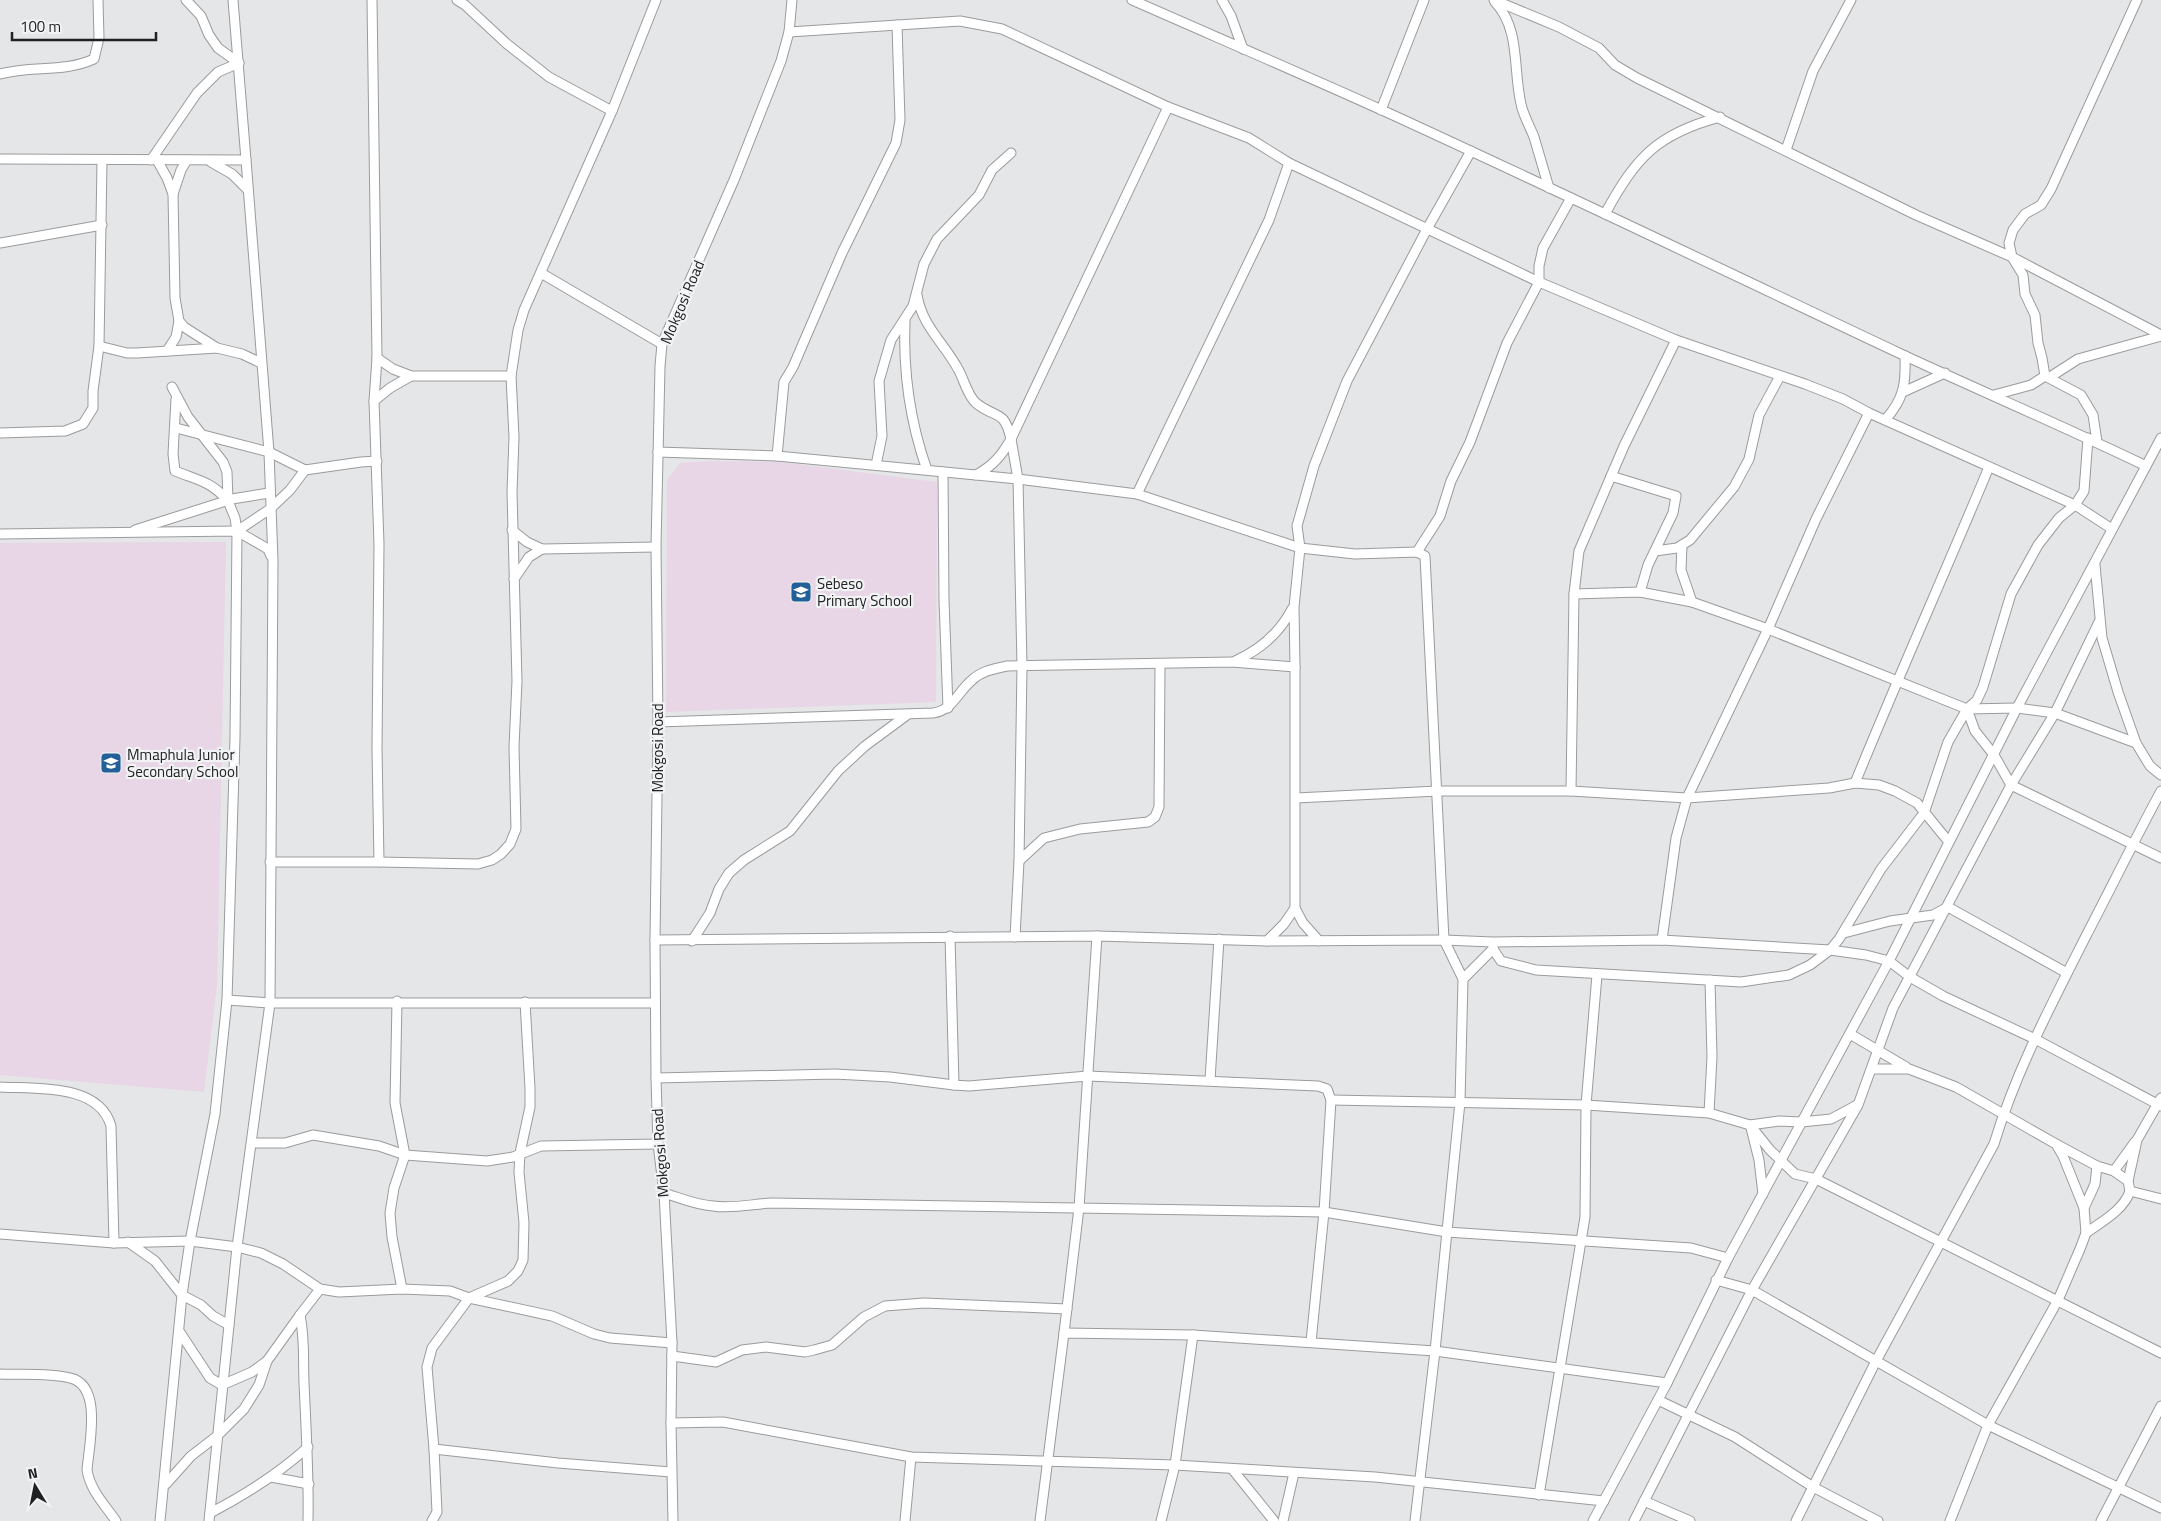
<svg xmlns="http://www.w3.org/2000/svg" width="2161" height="1521" font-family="'Titillium Web',sans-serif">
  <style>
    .education { fill: #e8d5e5 }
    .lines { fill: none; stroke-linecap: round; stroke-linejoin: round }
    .street-casing { stroke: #9a9b9d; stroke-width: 11 }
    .street { stroke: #fff; stroke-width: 9 }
    .labels { text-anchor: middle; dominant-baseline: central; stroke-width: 4.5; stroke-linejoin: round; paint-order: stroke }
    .street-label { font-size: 15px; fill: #212122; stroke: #f1f3f5 }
    .poi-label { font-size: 15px; fill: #212122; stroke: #f1f3f5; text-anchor: start }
  </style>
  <rect width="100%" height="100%" fill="#e4e6e8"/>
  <g class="education">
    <path d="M711,461L780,462L937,482L936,702L666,712L667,480L680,463Z"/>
    <path d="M226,542L217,984L204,1092L0,1075V543Z"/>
  </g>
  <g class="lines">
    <g class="street-casing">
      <g id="street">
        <path d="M186,0L201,16L209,35L218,48L239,63"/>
        <path d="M233,0L246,160"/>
        <path d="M457,0L465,5L507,44L549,77L612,111"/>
        <path d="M1132,0C1216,37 1300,73 1384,111C1557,190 1729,273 1901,354C1983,392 2065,427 2146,466"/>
        <path d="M1222,0L1231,16L1243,49"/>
        <path d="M1494,0L1559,27L1599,48L1615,65L1637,78L1916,215L2012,257L2161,335"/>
        <path d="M1495,2C1522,31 1512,72 1522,108C1525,118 1530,127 1534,137C1539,154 1544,171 1549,188"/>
        <path d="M789,32L960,21L1002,29L1168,107L1249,138L1289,163L1539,282L1676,340L1805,384L1843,399L1869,413L2075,505L2112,529"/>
        <path d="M0,74C32,65 63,73 94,59L99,38L98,0"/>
        <path d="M1381,110L1424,0"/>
        <path d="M1786,150L1813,71L1851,0"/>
        <path d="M0,159L246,160L269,452L273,561L270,1003L237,1247L209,1521"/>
        <path d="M151,160L197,93L218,72L239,63"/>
        <path d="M157,160L167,178L173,194L175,298L179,321L184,327L217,348"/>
        <path d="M211,162L232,174L248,190"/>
        <path d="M173,194L181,170L187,160"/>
        <path d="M1605,214C1636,157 1657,134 1720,117"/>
        <path d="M0,243L102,225"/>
        <path d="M541,273L662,344"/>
        <path d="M917,295C922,326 944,343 958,369C964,379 967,395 976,403C995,419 1004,408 1011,439C1002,455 993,466 976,475"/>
        <path d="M905,320C903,371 910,422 927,470"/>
        <path d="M99,346L127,353H137L217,348L242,354L261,363"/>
        <path d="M167,351L176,337L179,321"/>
        <path d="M377,358L393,369L411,376H511"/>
        <path d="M2050,377L2078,359L2161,336"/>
        <path d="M1903,392L1945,373"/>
        <path d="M1994,395L2031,385L2045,376"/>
        <path d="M176,399L173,454L175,471C197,480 211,481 228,501"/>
        <path d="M374,401L390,388L411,376"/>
        <path d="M1885,420C1904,399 1906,384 1905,356"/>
        <path d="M176,428L269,452L305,470L361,462L377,461"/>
        <path d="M0,433L65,431L83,424L93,408V391L99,346L102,161"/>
        <path d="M2097,442L2093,415L2081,395L2045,376L2042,358L2038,343L2035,315L2025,294L2023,275L2012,257L2009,243L2013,230L2025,214L2041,205L2051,189L2137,0"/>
        <path d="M658,452L777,456L1018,479L1137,494L1300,548L1355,554L1417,552L1425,556L1444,940L1463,979L1460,1102L1435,1351L1415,1521"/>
        <path d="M777,456L784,382L793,367L842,253L896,143L900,120L897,25"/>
        <path d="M876,465L882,436L879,381L891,340L913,306L924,264L937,239L979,195L992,170L1011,153"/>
        <path d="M943,472L944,600L948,708"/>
        <path d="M1611,476L1676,496L1673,513L1648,565L1640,592"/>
        <path d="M1137,494L1269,220L1289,163"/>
        <path d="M135,530L232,499L269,493"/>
        <path d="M512,530L527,542L542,549L656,547"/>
        <path d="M237,531L270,509L290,490L305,470"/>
        <path d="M0,534L237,531L268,549L271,556"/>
        <path d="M1682,545L1681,570L1692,602"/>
        <path d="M1655,551L1677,548L1690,540L1734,487L1749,459L1759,415L1780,376"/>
        <path d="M1417,552L1440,516L1451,481L1470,442L1507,343L1539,282V266L1543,248L1571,198"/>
        <path d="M2095,565L2102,638L2118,692L2136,743"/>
        <path d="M514,579L529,557L542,549"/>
        <path d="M1574,594L1640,592L1692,602L1768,629L1967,709L2017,708L2055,713L2136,743L2150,766L2161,775"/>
        <path d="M1235,661C1260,650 1279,634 1292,609"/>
        <path d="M1295,667L1294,607L1300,548L1297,526L1314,466L1347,381L1427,229L1471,151"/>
        <path d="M1967,709L1975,731L1994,755L2011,785L2161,858"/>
        <path d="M658,722L933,713C953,710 957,693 971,681C981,671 993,669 1007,666L1232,662L1295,667V908L1303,923L1319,941"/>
        <path d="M1855,783C1898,677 1945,573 1989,467"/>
        <path d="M1571,791L1574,594L1579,551L1624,446L1676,340"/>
        <path d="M1296,798L1438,791H1571L1687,798L1676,838L1662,940"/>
        <path d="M1687,798L1768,629L1816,519L1869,413"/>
        <path d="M1687,798L1829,788L1855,783L1879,785L1895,791L1917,803L1948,841"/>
        <path d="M1019,861L1044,838L1080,829L1148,822L1155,817L1159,807L1160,665"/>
        <path d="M270,862H379L377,748L379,544L374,401L377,358L372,0"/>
        <path d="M379,862L478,864L492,860L501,854L510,844L516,829L514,747L517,681L512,492L514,437L511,376L518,330L524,310L612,111L656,0"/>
        <path d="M1948,907L2067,973"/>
        <path d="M1844,933L1890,921L1933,915L1948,907"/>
        <path d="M950,936L954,1085L969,1086L1088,1076L1318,1086L1327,1089L1331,1100L1324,1212L1311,1342"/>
        <path d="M1015,937L1019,861L1022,666L1018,479L1011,439L1168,107"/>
        <path d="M655,940L1097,936L1267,941L1444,940L1493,942L1662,940L1830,950L1866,955L1889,961L1910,977L1943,996L2035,1039L2161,1106"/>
        <path d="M692,941L710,913L719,889L729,873L744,860L790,831L838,771L865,746L907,715"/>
        <path d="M1267,941L1284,924L1295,908"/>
        <path d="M1493,949L1501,961L1536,970L1741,982L1789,975L1810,965L1830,950L1839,939L1881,869L1924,813L1948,742L1967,709L1977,700L1983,687L2011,594L2038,545L2059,518L2075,505L2084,491L2088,438"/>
        <path d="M1463,979L1493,949V944"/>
        <path d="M227,1000L270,1003H655"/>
        <path d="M397,1001L395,1103L405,1155L394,1188L390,1213L392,1237L402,1289"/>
        <path d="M1850,1034L1906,1067"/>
        <path d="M1872,1069H1909L1956,1087L2056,1144L2063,1156L2084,1208"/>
        <path d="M656,1078L835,1074L890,1077L954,1085"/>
        <path d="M1210,1080L1219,939"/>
        <path d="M0,1087C35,1089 99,1083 111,1126L114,1243"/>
        <path d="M1331,1100L1586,1105L1709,1113L1750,1125L1779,1121L1801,1122L1831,1119L1857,1105"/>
        <path d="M1709,1113L1712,1057L1710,980"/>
        <path d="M1750,1125L1770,1150L1795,1174L1816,1179L2161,1353"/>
        <path d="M1751,1128L1759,1160L1763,1194"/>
        <path d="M252,1143H285L313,1135L379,1146L405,1155L487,1161L513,1157L541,1146L658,1144"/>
        <path d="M2056,1144L2097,1166L2114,1171L2128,1181L2130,1191L2161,1199"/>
        <path d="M2114,1171L2135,1142"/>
        <path d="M2128,1181L2137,1140L2161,1098"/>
        <path d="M664,1193C680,1198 696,1205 713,1206C732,1209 753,1204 772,1203L1324,1212L1447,1232L1691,1248L1728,1258"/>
        <path d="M2086,1233C2101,1222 2124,1210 2130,1191"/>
        <path d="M0,1234L114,1243L190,1241L237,1247L261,1253L283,1264L320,1289L339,1292L402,1289L450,1291L469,1298L552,1316L594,1334L610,1338L672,1343"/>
        <path d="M128,1242L155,1261L182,1295L201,1305L213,1316L229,1325"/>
        <path d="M1716,1280L1752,1290L1988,1425L2161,1508"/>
        <path d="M179,1331L210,1378L222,1385L252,1372L267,1361L300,1315"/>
        <path d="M1064,1333L1079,1208L1097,936"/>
        <path d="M672,1356L716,1362L742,1350L766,1347L805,1352L814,1350L832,1345L864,1317L885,1306L924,1303L1067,1309"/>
        <path d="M0,1374C22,1375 50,1373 70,1378C103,1385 89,1445 87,1470C90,1490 105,1505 116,1521"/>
        <path d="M1658,1400L1735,1437L1813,1487L1878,1521"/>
        <path d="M671,1423L723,1422L911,1457L1175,1465L1375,1477L1604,1501"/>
        <path d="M434,1449L558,1463L671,1472"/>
        <path d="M1233,1470L1274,1521"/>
        <path d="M271,1477L309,1484"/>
        <path d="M166,1484L191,1456L217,1436L244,1409L259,1385L267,1361"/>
        <path d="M1539,1495L1585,1217L1586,1105L1597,975"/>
        <path d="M1644,1501L1690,1521"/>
        <path d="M210,1513C245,1495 278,1474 308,1447"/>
        <path d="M160,1521L182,1295L190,1241L215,1114L227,1000L235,738L237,531L235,518L228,501L227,472L223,462L188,417L172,387"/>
        <path d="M308,1521C309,1475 306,1429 304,1383C303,1358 305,1340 300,1315L320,1289"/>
        <path d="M432,1521L437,1512L434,1449L427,1367L432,1348L469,1298L508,1281L518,1271L523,1260L524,1223L519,1172L520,1153L530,1107V1088L525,1002"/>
        <path d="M673,1521L671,1423L672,1343L664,1193L658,1144L656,1078L655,940L658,722L656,547L660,366L662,344L734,180L781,61L789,32L792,0"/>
        <path d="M905,1521L911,1457"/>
        <path d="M1040,1521L1064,1333L1193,1335L1435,1351L1667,1383"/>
        <path d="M1161,1521L1175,1465L1193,1335"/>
        <path d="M1283,1521L1294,1473"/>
        <path d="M1593,1521L1667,1383L1728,1258L1889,961L2017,708L2161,438"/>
        <path d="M1634,1521L1752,1290L1858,1105L1893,1008L2011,785L2055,713L2099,622"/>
        <path d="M1796,1521L1876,1361L1994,1144C2016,1071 2052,1003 2086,936C2111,888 2135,839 2161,791"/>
        <path d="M1950,1521L1988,1425L2058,1300L2080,1249L2086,1233L2084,1208L2095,1184L2097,1166"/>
        <path d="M2101,1521L2161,1406"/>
      </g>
    </g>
    <use href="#street" class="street"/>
  </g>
  <defs>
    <g id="school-square" transform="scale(1.125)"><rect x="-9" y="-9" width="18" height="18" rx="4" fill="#236097" stroke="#f1f3f5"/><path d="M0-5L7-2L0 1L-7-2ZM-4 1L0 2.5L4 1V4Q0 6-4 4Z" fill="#fff"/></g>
  </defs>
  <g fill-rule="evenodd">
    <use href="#school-square" x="801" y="592"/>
    <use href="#school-square" x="111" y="763"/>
  </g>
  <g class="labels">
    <g class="street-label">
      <text transform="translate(682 302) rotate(-67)">Mokgosi Road</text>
      <text transform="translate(657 748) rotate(-90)">Mokgosi Road</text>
      <text transform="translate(660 1153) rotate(-94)">Mokgosi Road</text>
    </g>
    <g class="poi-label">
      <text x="817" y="583">Sebeso<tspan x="817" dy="17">Primary School</tspan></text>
      <text x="127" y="754">Mmaphula Junior<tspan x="127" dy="17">Secondary School</tspan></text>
    </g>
  </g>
  <g transform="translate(35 1486) rotate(350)" stroke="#f1f3f5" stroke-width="4" paint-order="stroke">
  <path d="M0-4L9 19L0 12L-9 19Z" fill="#212122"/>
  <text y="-8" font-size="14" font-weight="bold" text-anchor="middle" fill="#212122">N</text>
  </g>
  <path d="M12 32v8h144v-8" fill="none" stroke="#212122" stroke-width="2.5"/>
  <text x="20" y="32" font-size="15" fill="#212122" stroke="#f1f3f5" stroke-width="4" paint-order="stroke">100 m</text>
</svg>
